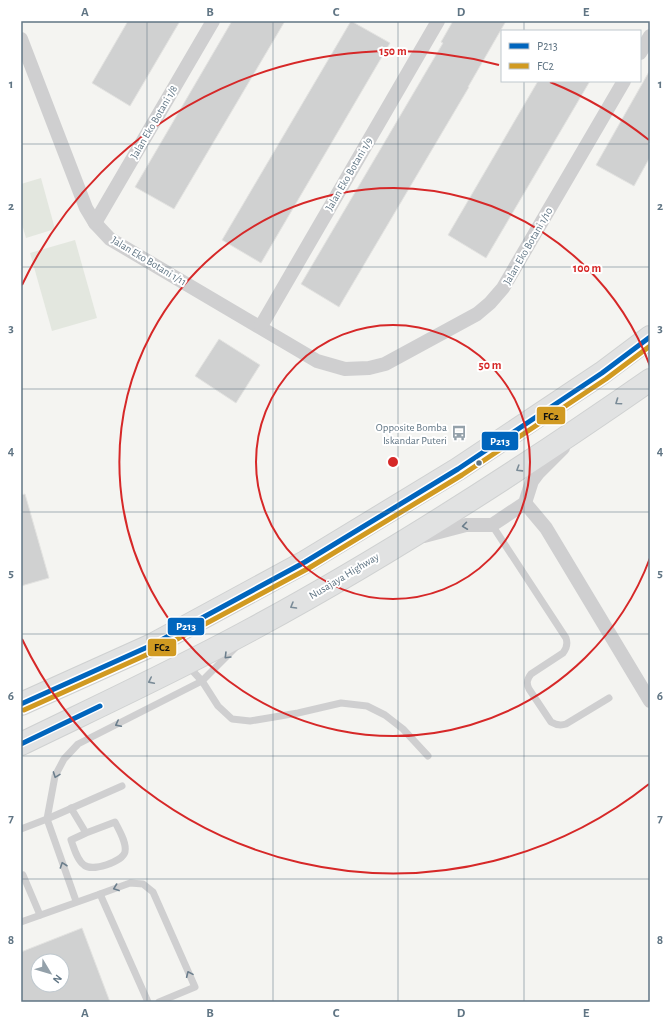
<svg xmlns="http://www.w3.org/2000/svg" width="671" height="1023" font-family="'Alegreya Sans',sans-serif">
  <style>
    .green { fill: #e3e7df }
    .building { fill: #d0d1d1; stroke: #e3e3e1; fill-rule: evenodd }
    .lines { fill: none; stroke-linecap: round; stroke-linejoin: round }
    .primary-casing { stroke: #cfd1d1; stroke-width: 24 }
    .lane { stroke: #cfcfd0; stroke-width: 7 }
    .street { stroke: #cfcfd0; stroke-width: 14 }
    .primary { stroke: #e1e2e2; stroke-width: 22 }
    .bus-1-casing { stroke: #fff; stroke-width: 8 }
    .bus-2-casing { stroke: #fff; stroke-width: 8 }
    .bus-1 { stroke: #0065bd; stroke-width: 5 }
    .bus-2 { stroke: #d19a21; stroke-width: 5 }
    .oneway { stroke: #7a8b97 }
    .oneway2 { stroke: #6b7e8c }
    .grid { fill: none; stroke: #607584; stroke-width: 1; stroke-opacity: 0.55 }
    .ring { fill: none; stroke: #d62828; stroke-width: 2 }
    .bus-dot { fill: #607584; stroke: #fff; stroke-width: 1.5 }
    .labels { text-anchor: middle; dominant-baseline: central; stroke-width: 4; stroke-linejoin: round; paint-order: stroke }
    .street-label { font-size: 11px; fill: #607584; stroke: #fff }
    .poi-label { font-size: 11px; fill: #607584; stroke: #fff; text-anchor: end }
    .centre { fill: #d62828; stroke: #fff; stroke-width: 2 }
    .ring-label { font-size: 12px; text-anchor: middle; font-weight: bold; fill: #d62828; stroke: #fff; stroke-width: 4; stroke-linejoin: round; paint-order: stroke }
    .line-badge { stroke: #fff; stroke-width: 1.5 }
    .badge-label { font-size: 11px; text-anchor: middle; font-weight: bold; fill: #fff }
    .pale-badge-label { font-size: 11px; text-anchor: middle; font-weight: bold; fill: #111 }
    .neatline { fill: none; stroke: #607584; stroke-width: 1.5 }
    .grid-label { font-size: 13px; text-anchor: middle; font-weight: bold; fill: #607584 }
  </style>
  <rect width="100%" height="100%" fill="#f4f4f1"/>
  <g class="green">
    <path d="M41,178L55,229L26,238L21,221V184Z"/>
    <path d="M75,240L97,318L52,331L30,253Z"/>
  </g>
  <g class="building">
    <path d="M128,21H180L130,106L92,83Z"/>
    <path d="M232,21H285L174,209L135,187Z"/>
    <path d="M351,21L390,43L261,263L222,240Z"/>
    <path d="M453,21H506L468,87H469L339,307L301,284L443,43L441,42Z"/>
    <path d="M650,70V157L634,186L596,165Z"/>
    <path d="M538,81H590L486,258L448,235Z"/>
    <path d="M219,339L260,365L236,403L195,376Z"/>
    <path d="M25,494L49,578L21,586V495Z"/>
    <path d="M82,928L110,1002H21V952ZM38,961H62V985H38Z"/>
  </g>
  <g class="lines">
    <g class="primary-casing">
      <g id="primary">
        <path d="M21,704L152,645L305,562L458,469L602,373L650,337"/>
        <path d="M21,744C99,706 177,670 254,628C391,554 522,469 650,380"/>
      </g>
    </g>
    <g class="lane">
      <path d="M492,525L566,638C568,644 567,648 563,653L531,674C527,679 526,683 529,689L551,722C556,725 560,726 566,724L609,698"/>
      <path d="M188,666L202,681L218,706L232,719L250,721L298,713L341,703L367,706L385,715L403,729L428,756"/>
      <path d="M71,808L86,833L115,822C119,830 127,843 125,852C122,862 92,872 84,865C77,860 74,848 71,840L86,833"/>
      <path d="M21,829L47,819L55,776L64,759L78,744L202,681L235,648"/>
      <path d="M21,876L23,875L40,915"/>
      <path d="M100,894L130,883L143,884L153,892L195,987L159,1002"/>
      <path d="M76,901L47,819L122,786"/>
      <path d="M21,922L100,894L148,1002"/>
    </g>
    <g class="street">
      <path d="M21,39L86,208L95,223L110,239L317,361L345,369L369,368L385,364L477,314L490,303L503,288L624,81"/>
      <path d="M640,53L650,36"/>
      <path d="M95,223L213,21"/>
      <path d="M261,326L438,21"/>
      <path d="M525,503L546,528L650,701"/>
      <path d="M424,536L466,525H492L525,503L532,481L538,473L563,448"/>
    </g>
    <use href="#primary" class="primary"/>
    <g class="bus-1-casing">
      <g id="bus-1">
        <path d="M21,704L152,645L305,562L458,469L602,373L650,337"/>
        <path d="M21,744L100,706"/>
      </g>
    </g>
    <g class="bus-2-casing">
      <path id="bus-2" d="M24,710L155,651L309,568L462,475L606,379L650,346"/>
    </g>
    <use href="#bus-1" class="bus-1"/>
    <use href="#bus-2" class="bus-2"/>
  </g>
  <defs><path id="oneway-chevron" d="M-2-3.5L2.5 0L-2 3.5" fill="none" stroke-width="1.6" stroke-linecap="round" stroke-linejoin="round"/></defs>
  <g class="oneway">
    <use href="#oneway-chevron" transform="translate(618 402) rotate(145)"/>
    <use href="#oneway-chevron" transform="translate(519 469) rotate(148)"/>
    <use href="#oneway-chevron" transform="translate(293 606) rotate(150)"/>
    <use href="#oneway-chevron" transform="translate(151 681) rotate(154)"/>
  </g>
  <g class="oneway2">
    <use href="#oneway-chevron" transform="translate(465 526) rotate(172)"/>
    <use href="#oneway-chevron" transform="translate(227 656) rotate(135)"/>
    <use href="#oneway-chevron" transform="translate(118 724) rotate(153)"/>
    <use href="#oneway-chevron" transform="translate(56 775) rotate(110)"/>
    <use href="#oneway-chevron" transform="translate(63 865) rotate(-109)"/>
    <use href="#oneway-chevron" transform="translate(116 888) rotate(160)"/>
    <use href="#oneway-chevron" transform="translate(189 974) rotate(-114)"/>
  </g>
  <path class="grid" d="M147,21V1002M273,21V1002M398,21V1002M524,21V31M524,81V1002M21,144H650M21,267H650M21,389H650M21,512H650M21,634H650M21,756H650M21,879H650"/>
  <g class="ring">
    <circle cx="393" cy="462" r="137"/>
    <path d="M650 558A274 274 0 1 1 650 366"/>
    <path d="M649 784A411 411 0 0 1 22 639M22 285A411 411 0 0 1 499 65M550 82A411 411 0 0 1 649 140"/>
  </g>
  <defs>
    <g id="bus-bare" transform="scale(1.2)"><path d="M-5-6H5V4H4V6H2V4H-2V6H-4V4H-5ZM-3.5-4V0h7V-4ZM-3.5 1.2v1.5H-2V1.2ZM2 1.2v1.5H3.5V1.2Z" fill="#94a1aa" stroke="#fff" stroke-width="2.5" paint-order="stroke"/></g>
  </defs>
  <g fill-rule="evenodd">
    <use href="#bus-bare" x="459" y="433"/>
  </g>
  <circle class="bus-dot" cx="479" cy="463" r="3.5"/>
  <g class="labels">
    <g class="street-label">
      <text transform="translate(154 122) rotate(-60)">Jalan Eko Botani 1/8</text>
      <text transform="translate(349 174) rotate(-60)">Jalan Eko Botani 1/9</text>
      <text transform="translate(528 246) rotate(-60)">Jalan Eko Botani 1/10</text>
      <text transform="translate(149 261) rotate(31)">Jalan Eko Botani 1/11</text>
      <text transform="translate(344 576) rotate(-31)">Nusajaya Highway</text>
    </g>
    <g class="poi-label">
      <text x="447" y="427">Opposite Bomba<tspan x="447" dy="13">Iskandar Puteri</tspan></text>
    </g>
  </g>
  <circle cx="393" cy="462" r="6" class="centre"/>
  <g class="ring-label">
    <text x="393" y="55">150 m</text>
    <text x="587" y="272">100 m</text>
    <text x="490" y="369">50 m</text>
  </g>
  <g class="line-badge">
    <rect x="536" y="406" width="30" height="19" rx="4" fill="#d19a21"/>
    <rect x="481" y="431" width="38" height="20" rx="4" fill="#0065bd"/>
    <rect x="167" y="617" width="38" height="19" rx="4" fill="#0065bd"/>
    <rect x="147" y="638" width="30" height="19" rx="4" fill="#d19a21"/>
  </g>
  <g class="badge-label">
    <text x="500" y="445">P213</text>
    <text x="186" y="630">P213</text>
  </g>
  <g class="pale-badge-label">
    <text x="551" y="420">FC2</text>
    <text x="162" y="651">FC2</text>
  </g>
  <rect width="671" height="1023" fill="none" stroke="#ffffff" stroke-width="44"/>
  <rect x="501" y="30" width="140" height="52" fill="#ffffff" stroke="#bfc8ce"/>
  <rect x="509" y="43" width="20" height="6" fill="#0065bd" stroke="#bfc8ce"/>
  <text x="537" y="50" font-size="12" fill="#607584">P213</text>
  <rect x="509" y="63" width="20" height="6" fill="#d19a21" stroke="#bfc8ce"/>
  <text x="537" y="70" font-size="12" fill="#607584">FC2</text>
  <g transform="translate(50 973) rotate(128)"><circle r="19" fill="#ffffff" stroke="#bfc8ce"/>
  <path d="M0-3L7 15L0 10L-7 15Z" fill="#94a1aa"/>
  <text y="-6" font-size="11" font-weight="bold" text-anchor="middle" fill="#607584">N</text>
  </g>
  <rect x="22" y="22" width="627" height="979" class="neatline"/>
  <g class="grid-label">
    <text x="85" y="16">A</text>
    <text x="210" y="16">B</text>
    <text x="336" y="16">C</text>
    <text x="461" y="16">D</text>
    <text x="586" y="16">E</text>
    <text x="11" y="88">1</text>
    <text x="660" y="88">1</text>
    <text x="11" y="210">2</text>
    <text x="660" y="210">2</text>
    <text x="11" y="332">3</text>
    <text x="660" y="332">3</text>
    <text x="11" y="455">4</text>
    <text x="660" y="455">4</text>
    <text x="11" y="577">5</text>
    <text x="660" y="577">5</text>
    <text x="11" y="700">6</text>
    <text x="660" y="700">6</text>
    <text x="11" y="822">7</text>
    <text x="660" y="822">7</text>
    <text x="11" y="944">8</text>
    <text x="660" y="944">8</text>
    <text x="85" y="1017">A</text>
    <text x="210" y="1017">B</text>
    <text x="336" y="1017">C</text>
    <text x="461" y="1017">D</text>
    <text x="586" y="1017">E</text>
  </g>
</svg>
